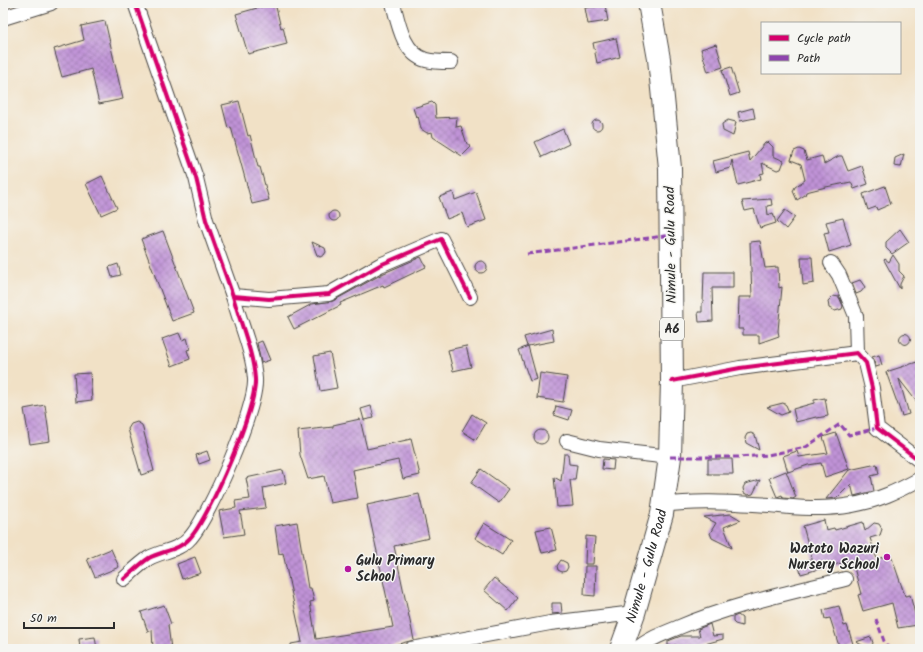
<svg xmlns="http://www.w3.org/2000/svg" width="923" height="652" font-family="Kalam,sans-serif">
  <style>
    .building { fill: url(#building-cross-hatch) }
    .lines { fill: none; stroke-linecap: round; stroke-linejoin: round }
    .minor-casing { stroke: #494642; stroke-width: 16 }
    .primary-casing { stroke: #494642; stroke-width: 24 }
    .minor { stroke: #fff; stroke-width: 14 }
    .primary { stroke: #fff; stroke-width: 22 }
    .quiet { stroke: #8e44ad; stroke-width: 3; stroke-dasharray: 6 3; stroke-linecap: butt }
    .cycleway-casing { stroke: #f6f6f2; stroke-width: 6 }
    .cycleway { stroke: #d6006c; stroke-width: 4 }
    .poi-dot { fill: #b5179e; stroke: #f6f6f2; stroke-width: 1.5 }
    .labels { text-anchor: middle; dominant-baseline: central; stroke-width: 3; stroke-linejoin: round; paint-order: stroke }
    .shield { fill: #f6f6f2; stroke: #686867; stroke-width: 1 }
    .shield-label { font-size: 13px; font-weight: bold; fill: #2b2b2b }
    .street-label { font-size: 14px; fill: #2b2b2b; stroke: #f6f6f2 }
    .poi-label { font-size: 14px; font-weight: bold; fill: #2b2b2b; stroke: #f6f6f2; text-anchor: end }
  </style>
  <defs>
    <pattern id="building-cross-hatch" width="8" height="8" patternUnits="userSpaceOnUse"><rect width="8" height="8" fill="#c093d7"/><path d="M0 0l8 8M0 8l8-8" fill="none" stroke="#9c78af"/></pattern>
  </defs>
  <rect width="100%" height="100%" fill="#f6f6f2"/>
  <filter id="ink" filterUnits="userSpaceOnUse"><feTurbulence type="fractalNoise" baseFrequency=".025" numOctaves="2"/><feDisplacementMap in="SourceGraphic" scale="8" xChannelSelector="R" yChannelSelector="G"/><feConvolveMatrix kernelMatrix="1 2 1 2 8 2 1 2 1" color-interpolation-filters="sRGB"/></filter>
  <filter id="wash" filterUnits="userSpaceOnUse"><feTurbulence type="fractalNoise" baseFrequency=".012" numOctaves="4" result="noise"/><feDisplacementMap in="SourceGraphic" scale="16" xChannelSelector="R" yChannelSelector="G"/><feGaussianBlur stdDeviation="0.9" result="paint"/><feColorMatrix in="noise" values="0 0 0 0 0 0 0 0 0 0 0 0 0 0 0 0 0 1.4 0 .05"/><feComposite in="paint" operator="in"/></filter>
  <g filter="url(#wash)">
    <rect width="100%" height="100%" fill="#f1e1c6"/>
    <g id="blocks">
      <g class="building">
        <path d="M275,3L281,28L283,27L287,44L248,54L236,14Z"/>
        <path d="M605,5L608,21L588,24L585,8Z"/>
        <path d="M105,21L123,99L99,104L91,69L62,77L54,49L84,40L81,26Z"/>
        <path d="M616,38L620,57L597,63L593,43Z"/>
        <path d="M716,44L723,67L708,72L701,49Z"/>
        <path d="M731,67L739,93L730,96L722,70Z"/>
        <path d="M239,101L248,136L250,135L258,167H260L269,200L252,204L231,127L228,128L222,105Z"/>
        <path d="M432,102L435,105L436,118L457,117L456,127L461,126L467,144L471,147L462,156L433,137L432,132L427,133L421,129L418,116L416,117L413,108Z"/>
        <path d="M753,108L755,118L740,121L738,112Z"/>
        <circle cx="597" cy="125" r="5"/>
        <path d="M728,120L736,122L733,136L723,131L722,124Z"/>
        <path d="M563,129L569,144L542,157L535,142Z"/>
        <path d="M768,142L773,147V156L784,161L781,169L777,170L762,163L764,173L760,174L761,179L738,185L732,160L730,168L716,172L713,161L748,152L750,161L765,143Z"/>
        <path d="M799,149L804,151L807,160L822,156L824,164L839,156H842L848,171L862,166L868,184L854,189L851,182L826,187L806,192L805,195L797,200L793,191L795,187L805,180L801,164L791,160L794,151Z"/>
        <path d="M904,154L901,167L894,166L895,158Z"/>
        <path d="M102,176L117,208L101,215L86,184Z"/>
        <path d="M885,186L891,204L877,210L876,207L868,210L863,194Z"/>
        <path d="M453,192L455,200L476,192L486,220L467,227L462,213L447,219L439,197Z"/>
        <path d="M771,199L772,205L767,206L768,215L773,213L776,223L760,228L754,209L745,211L742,201Z"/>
        <path d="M785,210L795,217L786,229L777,221Z"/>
        <circle cx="334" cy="216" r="5"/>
        <path d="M843,218L851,245L829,252L824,233L829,232L826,222Z"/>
        <path d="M900,229L909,242L892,254L886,248V242Z"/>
        <path d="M163,231L194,313L172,321L141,239Z"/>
        <path d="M760,241L765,268L778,267L779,288L782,287L778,331L779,336L759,343V335H743V329H738L739,297H752L750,242Z"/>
        <path d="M312,242L325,248L326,252L324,255L320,257L317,255Z"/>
        <path d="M893,255L899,264V271L904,276L900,284V289L884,260L885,259L889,262Z"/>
        <path d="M421,257L426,267L384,287L383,285L340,303L341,305L294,329L288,317L312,304L333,301L384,273Z"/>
        <path d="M801,257H812L814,283L803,285Z"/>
        <circle cx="481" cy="267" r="6"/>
        <path d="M118,264L121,275L112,277L109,267Z"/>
        <path d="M704,272H733V288H712L713,321L699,322L698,312H702V303H703Z"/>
        <path d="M860,280L865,287L861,292L856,294L852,283Z"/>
        <path d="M833,296L839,297L843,306L842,309L835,311L829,308L828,301Z"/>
        <path d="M552,329L554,341L528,346L537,379L530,381L519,350L528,346H527L524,337Z"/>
        <path d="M179,333L182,340L187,338L190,349L187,350L190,359L172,366L162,339Z"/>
        <circle cx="905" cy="339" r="5.5"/>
        <path d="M262,341L270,360L261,363L257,343Z"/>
        <path d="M466,346L471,367L453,371L448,350Z"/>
        <path d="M330,353L337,388L320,391L314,356Z"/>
        <path d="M879,355L882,365L876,367L872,357Z"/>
        <path d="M920,361V406L899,379L909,414L902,416L886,372Z"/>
        <path d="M90,373L92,400L76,402L74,374Z"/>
        <path d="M540,373L567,377L563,402L537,398Z"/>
        <path d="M825,398L828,416L817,418L816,417L796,422L793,409L814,403V400Z"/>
        <path d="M783,403L786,405L789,412L781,415L767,407Z"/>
        <path d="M45,405L50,441L30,444L24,409Z"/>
        <path d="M371,406L374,418L364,420L361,409Z"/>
        <path d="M556,406L572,410L569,420L554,415Z"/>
        <path d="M472,414L486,423L476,440L462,431Z"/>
        <path d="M360,419L367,449L411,439L420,475L403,479L398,460L353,470L358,498L330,503L324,476L308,479L300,455L298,431L333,427V425Z"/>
        <path d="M137,422L142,425L154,471L141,475L128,429L131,424Z"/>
        <circle cx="541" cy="437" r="7"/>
        <path d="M751,433L755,435L759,450L746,443L745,438L747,434Z"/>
        <path d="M836,433L849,469L825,477L821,463L808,465L788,472L783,456L797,451L799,457L828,453L823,437Z"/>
        <path d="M207,451L210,460L199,464L196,455Z"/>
        <path d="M564,454H568L569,464L577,465L575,480H570L573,506L557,507L554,477L561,481Z"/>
        <path d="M603,459L614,460L613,470L602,469Z"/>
        <path d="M708,459H732L733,474H708Z"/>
        <path d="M877,464L879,474L871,476L874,491L854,496L851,484L837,498L826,499L849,470Z"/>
        <path d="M481,469L509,489L499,503L471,483Z"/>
        <path d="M283,470L286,483L263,488L266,508L240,511L244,534L224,537L219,511L236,508L235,501L250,499L246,478Z"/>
        <path d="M786,471L796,497L793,499L783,498L782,495L777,497L769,478Z"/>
        <path d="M760,480L753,494L748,495L744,493L743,488L745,484Z"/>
        <path d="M419,494L429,538L394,546L414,640L378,649H291V644L302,642L283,553L279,554L275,526L297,522L308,588H311L314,601L310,602L316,639L393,627L367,505Z"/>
        <path d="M731,514L741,520L724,527L732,548L712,538L710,533L716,523L704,517Z"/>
        <path d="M824,520L826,530L834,528L835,530L863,522L865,531L874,523L879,524L882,529L880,535L870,538L877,559L891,555L905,596L910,595L918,625L898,628L892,603L863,611L858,595L861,594L852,560L801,574L798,563L812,559L803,526Z"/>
        <path d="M484,523L511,540L502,555L475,538Z"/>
        <path d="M551,527L557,550L542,553L536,530Z"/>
        <path d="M586,536L595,537L593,564H585Z"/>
        <path d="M111,549L119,567L95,577L87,559Z"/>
        <path d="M195,557L201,573L182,579L177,564Z"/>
        <path d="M561,560L567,563L568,567L566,571L562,572L558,570L557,566Z"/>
        <path d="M585,566H596L595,596L584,595Z"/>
        <path d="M494,578L518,598L508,611L484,590Z"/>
        <path d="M552,603H561L562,613L552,614Z"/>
        <path d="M164,605L171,624L168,625L171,649H153L152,630L148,632L141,612Z"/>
        <path d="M839,606L844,626L847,625L854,647L848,649H840L830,618L825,619L823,610Z"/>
        <path d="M738,615L742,618V626L735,624L733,622V617Z"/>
        <path d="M710,624L713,636L723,635V639L694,647V649H676V645L668,646V641L681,636H700L698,629Z"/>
        <path d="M95,637L97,649H80L79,639Z"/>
        <path d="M871,637L873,643L871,647L868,648L856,642Z"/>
      </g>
    </g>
  </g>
  <g filter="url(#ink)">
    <use href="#blocks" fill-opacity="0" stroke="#494642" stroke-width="1"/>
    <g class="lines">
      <g class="minor-casing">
        <g id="minor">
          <path d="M135,3L196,178L206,220L233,296L269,299L329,294L380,265L441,239L470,297"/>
          <path d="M393,3C398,22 403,54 426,60C433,62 443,62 451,62"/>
          <path d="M3,18L51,3"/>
          <path d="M831,263L839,275L856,316L857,353"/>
          <path d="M672,381L740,368L857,353L866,363L872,388L877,428L920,461"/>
          <path d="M567,441L599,449L670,457"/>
          <path d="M663,505C699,500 734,503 770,505C798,508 824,510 852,505C877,501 898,491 920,479"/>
          <path d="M124,579C132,572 140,564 149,558C162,551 180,550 190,538C210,516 257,407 255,379C253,351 240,323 233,296"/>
          <path d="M411,649L550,623L634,613"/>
          <path d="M637,649C648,639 663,634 677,628C731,605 788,593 845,579"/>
        </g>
      </g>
      <g class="primary-casing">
        <g id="primary">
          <path id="s1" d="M621,649L634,613L662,514L670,457L672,381L670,168L659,59L649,3"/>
        </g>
      </g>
      <use href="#minor" class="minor"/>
      <use href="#primary" class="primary"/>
      <g class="quiet">
        <path d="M527,254L672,235"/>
        <path d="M670,457H738L768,455L806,447L840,424L849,435L877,428"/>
        <path d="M876,619L884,641L889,649"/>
      </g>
      <g class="cycleway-casing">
        <g id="cycleway">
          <path d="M135,3L196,178L206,220L233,296L269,299L329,294L380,265L441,239L470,297"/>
          <path d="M672,381L740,368L857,353L866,363L872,388L877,428L920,461"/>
          <path d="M124,579C132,572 140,564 149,558C162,551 180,550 190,538C210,516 257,407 255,379C253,351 240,323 233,296"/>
        </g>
      </g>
      <use href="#cycleway" class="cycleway"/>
    </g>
  </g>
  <g class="poi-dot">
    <circle cx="887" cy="557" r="4"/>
    <circle cx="348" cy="569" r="4"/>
  </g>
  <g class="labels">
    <rect class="shield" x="660" y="318" width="24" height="22" rx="3"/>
    <g class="shield-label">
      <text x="672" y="329">A6</text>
    </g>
    <g class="street-label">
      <text transform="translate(671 245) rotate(-91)">Nimule - Gulu Road</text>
      <text stroke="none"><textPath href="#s1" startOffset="87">Nimule - Gulu Road</textPath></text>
    </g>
    <g class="poi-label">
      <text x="879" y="549">Watoto Wazuri<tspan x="879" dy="16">Nursery School</tspan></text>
      <text x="356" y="561" text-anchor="start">Gulu Primary<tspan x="356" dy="16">School</tspan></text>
    </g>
  </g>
  <rect width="923" height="652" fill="none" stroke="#f6f6f2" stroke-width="16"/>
  <rect x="761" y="22" width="140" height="52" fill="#f6f6f2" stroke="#a5a5a2"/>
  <rect x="769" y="35" width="20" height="6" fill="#d6006c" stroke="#a5a5a2"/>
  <text x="797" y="42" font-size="12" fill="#2b2b2b">Cycle path</text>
  <rect x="769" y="55" width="20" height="6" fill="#8e44ad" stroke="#a5a5a2"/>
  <text x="797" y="62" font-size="12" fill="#2b2b2b">Path</text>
  <path d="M24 622v6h90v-6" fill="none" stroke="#2b2b2b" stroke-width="2"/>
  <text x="30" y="622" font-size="12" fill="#2b2b2b" stroke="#f6f6f2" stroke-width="3" paint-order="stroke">50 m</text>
</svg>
